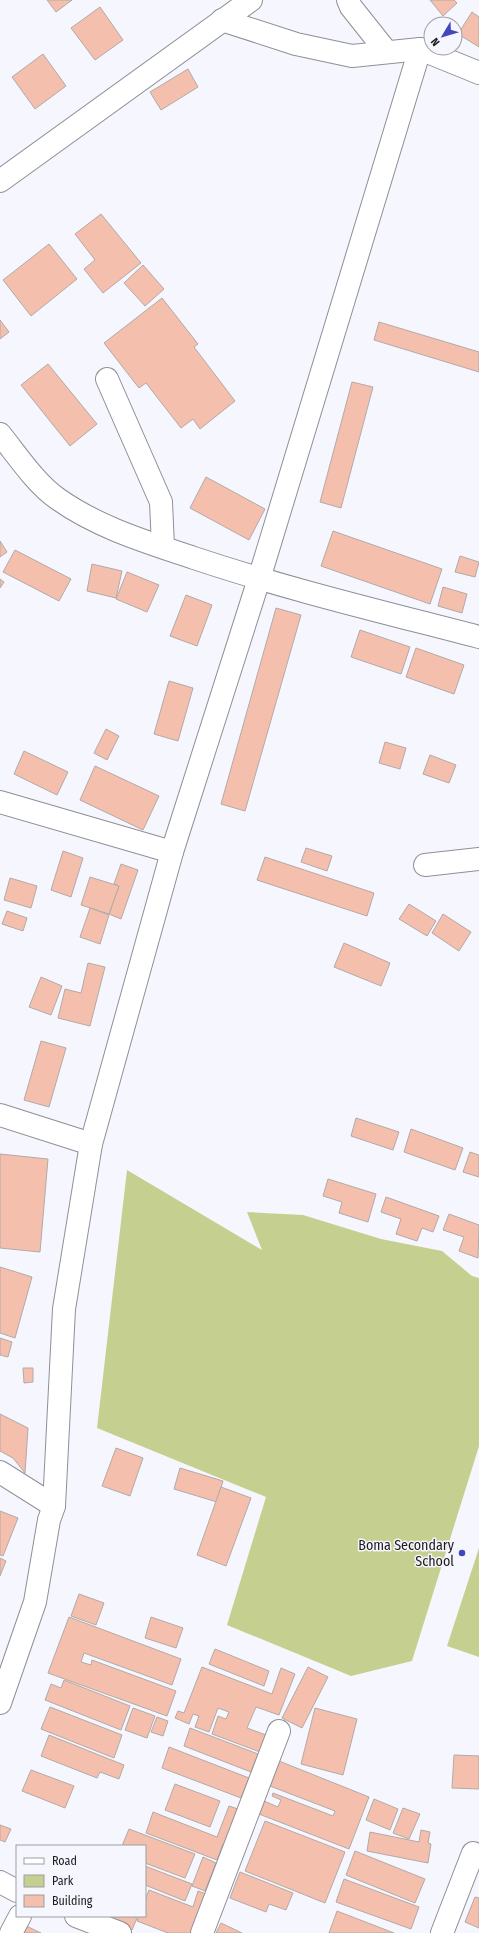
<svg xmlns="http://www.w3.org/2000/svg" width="479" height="1933" font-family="'Fira Sans Condensed',sans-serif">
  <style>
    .green { fill: #c5d090 }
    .building { fill: #f5bfad; stroke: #b2aaa7 }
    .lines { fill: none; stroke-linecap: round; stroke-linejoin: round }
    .minor-casing { stroke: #8f8f96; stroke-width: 24 }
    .minor { stroke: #fff; stroke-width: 22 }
    .poi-dot { fill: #4046bb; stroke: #f6f6fe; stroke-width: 1.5 }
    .labels { text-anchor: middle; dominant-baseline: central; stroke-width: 3; stroke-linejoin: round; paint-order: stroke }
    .poi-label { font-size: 14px; fill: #1b1b1d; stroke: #f6f6fe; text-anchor: end }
  </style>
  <rect width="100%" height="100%" fill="#f6f6fe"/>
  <g class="green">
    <path d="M127,1170L262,1250L247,1212L303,1215L381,1239L442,1251L472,1276L479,1278V1446L412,1661L351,1676L227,1625L266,1497L97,1428Z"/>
    <path d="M479,1548V1657L447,1646Z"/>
  </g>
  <g class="building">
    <path d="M47,0H72L56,12Z"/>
    <path d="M430,0H454L457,3L443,16Z"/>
    <path d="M100,7L123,40L95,60L71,28Z"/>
    <path d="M472,12L479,17V47L458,34Z"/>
    <path d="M43,54L66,86L35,109L12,77Z"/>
    <path d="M188,69L198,87L161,110L150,92Z"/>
    <path d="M101,214L141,263L103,293L84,269L95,260L75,234Z"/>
    <path d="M49,244L77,279L31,316L3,280Z"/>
    <path d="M143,265L164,289L145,306L124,283Z"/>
    <path d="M162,298L198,344L194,347L235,401L200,429L193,419L181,428L146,383L139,388L104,343Z"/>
    <path d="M0,320L9,332L0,339Z"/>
    <path d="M379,322L479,352V372L374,340Z"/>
    <path d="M48,364L97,424L70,446L21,385Z"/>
    <path d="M352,382L373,387L341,508L320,502Z"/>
    <path d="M206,477L265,509L249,540L190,508Z"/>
    <path d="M333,531L442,569L430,604L321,566Z"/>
    <path d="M0,541L7,552L0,557Z"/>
    <path d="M15,550L71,579L59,601L3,572Z"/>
    <path d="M460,556L479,562L475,577L455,572Z"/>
    <path d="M92,564L122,571L116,598L87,591Z"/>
    <path d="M127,572L159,585L147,612L116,599Z"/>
    <path d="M0,579L4,582L0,588Z"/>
    <path d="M443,587L467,594L462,613L438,606Z"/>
    <path d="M186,595L212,605L197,646L170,636Z"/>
    <path d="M276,608L301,615L245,811L221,804Z"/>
    <path d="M360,630L410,647L401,674L351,657Z"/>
    <path d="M416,648L464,665L454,694L406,677Z"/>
    <path d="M169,681L193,688L178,741L154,734Z"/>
    <path d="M106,729L119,736L107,760L94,753Z"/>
    <path d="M385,742L406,748L400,769L379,763Z"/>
    <path d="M24,751L68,772L57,795L14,774Z"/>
    <path d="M430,755L456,765L449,783L423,774Z"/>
    <path d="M95,766L159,796L143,830L80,800Z"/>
    <path d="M306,848L332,856L327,871L301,862Z"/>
    <path d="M63,851L83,858L71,897L51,890Z"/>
    <path d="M265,857L374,893L367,916L257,880Z"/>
    <path d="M121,864L138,870L121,919L109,914L119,886L114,884Z"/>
    <path d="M90,877L119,886L109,914L81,905Z"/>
    <path d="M10,878L37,886L31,908L4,900Z"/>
    <path d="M409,904L436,921L427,936L399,919Z"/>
    <path d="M90,908L109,915L100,944L80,937Z"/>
    <path d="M7,911L27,918L23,931L2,924Z"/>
    <path d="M443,914L471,932L459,951L432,933Z"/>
    <path d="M344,943L390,963L381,986L334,967Z"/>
    <path d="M88,963L105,967L90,1026L58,1018L65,989L81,993Z"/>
    <path d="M41,977L62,986L51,1015L29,1007Z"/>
    <path d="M41,1041L66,1048L49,1107L24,1100Z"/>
    <path d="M356,1118L399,1132L393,1150L351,1136Z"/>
    <path d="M411,1129L463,1148L455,1170L404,1152Z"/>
    <path d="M470,1152L479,1155V1177L463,1172Z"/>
    <path d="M0,1154L48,1159L40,1252L0,1248Z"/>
    <path d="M328,1179L376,1194L368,1222L339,1213L342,1202L323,1196Z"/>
    <path d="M386,1197L439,1216L433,1232L422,1228L417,1241L396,1234L401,1219L381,1212Z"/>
    <path d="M449,1214L479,1225L478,1258L459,1251L464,1237L443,1230Z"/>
    <path d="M0,1267L32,1277L15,1338L0,1333Z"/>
    <path d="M0,1338L12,1342L8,1357L0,1355Z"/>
    <path d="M23,1368H33V1382L24,1383Z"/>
    <path d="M0,1414L28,1428L25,1473L13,1458L0,1451Z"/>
    <path d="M116,1448L143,1458L130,1496L102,1486Z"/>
    <path d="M180,1468L223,1481L217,1502L174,1489Z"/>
    <path d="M221,1487L251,1498L226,1566L197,1555Z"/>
    <path d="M0,1511L18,1518L3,1556L0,1555Z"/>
    <path d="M0,1558L6,1561L0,1576Z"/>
    <path d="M79,1594L104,1603L96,1625L71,1616Z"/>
    <path d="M69,1617L181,1659L172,1685L84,1653L81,1662L91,1665L92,1660L176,1691L167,1716L48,1673Z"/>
    <path d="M151,1617L183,1628L176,1648L145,1638Z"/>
    <path d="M215,1649L269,1671L264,1686L209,1664Z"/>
    <path d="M202,1667L272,1694L281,1668L295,1674L279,1715L256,1707L247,1728L266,1735L260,1752L212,1734L218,1716L226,1719L229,1712L218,1708L209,1732L195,1727L199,1716L193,1714L189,1724L175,1718L178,1711L184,1713Z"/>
    <path d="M308,1667L328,1677L302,1728L282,1718Z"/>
    <path d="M64,1680L130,1706L121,1730L45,1700L51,1684L61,1688Z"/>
    <path d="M50,1707L122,1735L114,1758L41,1729Z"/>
    <path d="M133,1708L155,1716L147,1738L125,1730Z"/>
    <path d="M315,1708L357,1719L343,1775L301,1764Z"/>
    <path d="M157,1717L168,1721L163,1736L151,1732Z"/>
    <path d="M190,1728L258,1754L251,1772L184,1746Z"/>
    <path d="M49,1735L124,1765L119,1779L100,1772L97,1778L41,1756Z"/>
    <path d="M169,1747L249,1778L241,1798L162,1768Z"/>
    <path d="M454,1755L479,1756V1789L452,1788Z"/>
    <path d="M279,1761L369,1797L349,1849L259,1814L264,1801L278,1807L281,1800L272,1796L273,1793L333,1816L335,1811L270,1786Z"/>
    <path d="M31,1770L74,1786L65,1808L22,1791Z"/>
    <path d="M175,1784L220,1801L210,1827L165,1810Z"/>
    <path d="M374,1799L398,1809L390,1830L366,1820Z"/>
    <path d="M229,1806L241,1810L227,1846L223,1844L217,1860L146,1833L153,1812L217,1837Z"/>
    <path d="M403,1808L420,1814L409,1839L393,1833Z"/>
    <path d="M265,1821L345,1852L325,1903L245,1871Z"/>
    <path d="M0,1825L11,1829L5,1842L0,1840Z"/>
    <path d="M129,1829L195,1854L185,1878L145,1863V1846H122Z"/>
    <path d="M421,1830L430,1832L428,1843L431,1844L428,1863L367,1851L370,1832L419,1842Z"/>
    <path d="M355,1851L425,1879L415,1903L346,1875Z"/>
    <path d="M203,1857L216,1863L205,1891L192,1886Z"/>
    <path d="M145,1866L192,1884L185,1901L145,1885Z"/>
    <path d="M240,1872L293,1893L286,1910L269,1904L266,1912L230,1898Z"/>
    <path d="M344,1879L419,1907L411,1929L336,1902Z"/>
    <path d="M149,1890L193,1907L198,1891L206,1894L191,1933H168L137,1921L139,1916H145V1900Z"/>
    <path d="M475,1897L479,1898V1928L465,1922Z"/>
    <path d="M337,1911L394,1933H329Z"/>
    <path d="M103,1916H133L137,1918L132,1930L102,1918Z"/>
    <path d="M20,1923L41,1933H15Z"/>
    <path d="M221,1923L242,1933H216Z"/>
  </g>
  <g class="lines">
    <g class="minor-casing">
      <g id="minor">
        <path d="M348,0L351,7L386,51"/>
        <path d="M222,20L296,44L352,56L420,49L479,73"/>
        <path d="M0,181L251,0"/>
        <path d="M107,379L161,502L163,547"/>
        <path d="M0,434C17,455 36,484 58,499C99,528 147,542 194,558C287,589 383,612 479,637"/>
        <path d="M0,802L172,852"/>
        <path d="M425,865L479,859"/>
        <path d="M0,1115L91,1144"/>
        <path d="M0,1472L54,1506"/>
        <path d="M0,1703L35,1602L49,1520L54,1506L64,1309L91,1144L172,852L259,579L420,49"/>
        <path d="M0,1882L17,1891"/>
        <path d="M76,1916L120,1933"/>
        <path d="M11,1933L20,1916"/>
        <path d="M202,1933L279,1731"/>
        <path d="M442,1933L473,1853"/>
      </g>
    </g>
    <use href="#minor" class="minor"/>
  </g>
  <circle class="poi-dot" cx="462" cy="1553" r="4"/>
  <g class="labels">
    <g class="poi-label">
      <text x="454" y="1545">Boma Secondary<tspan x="454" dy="16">School</tspan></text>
    </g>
  </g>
  <rect x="16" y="1845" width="130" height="72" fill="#f6f6fe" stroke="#9e9ea4"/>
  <rect x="24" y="1858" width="20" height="6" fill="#ffffff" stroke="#9e9ea4"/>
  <text x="52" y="1865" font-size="12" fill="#1b1b1d">Road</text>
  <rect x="24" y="1875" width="20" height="12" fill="#c5d090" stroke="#9e9ea4"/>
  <text x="52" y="1885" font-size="12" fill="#1b1b1d">Park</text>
  <rect x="24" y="1895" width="20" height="12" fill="#f5bfad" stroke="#9e9ea4"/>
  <text x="52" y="1905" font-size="12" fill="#1b1b1d">Building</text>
  <g transform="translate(443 36) rotate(232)"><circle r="19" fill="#f6f6fe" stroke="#9e9ea4"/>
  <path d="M0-3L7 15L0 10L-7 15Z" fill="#4046bb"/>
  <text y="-6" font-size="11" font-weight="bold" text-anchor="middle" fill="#1b1b1d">N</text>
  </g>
</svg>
